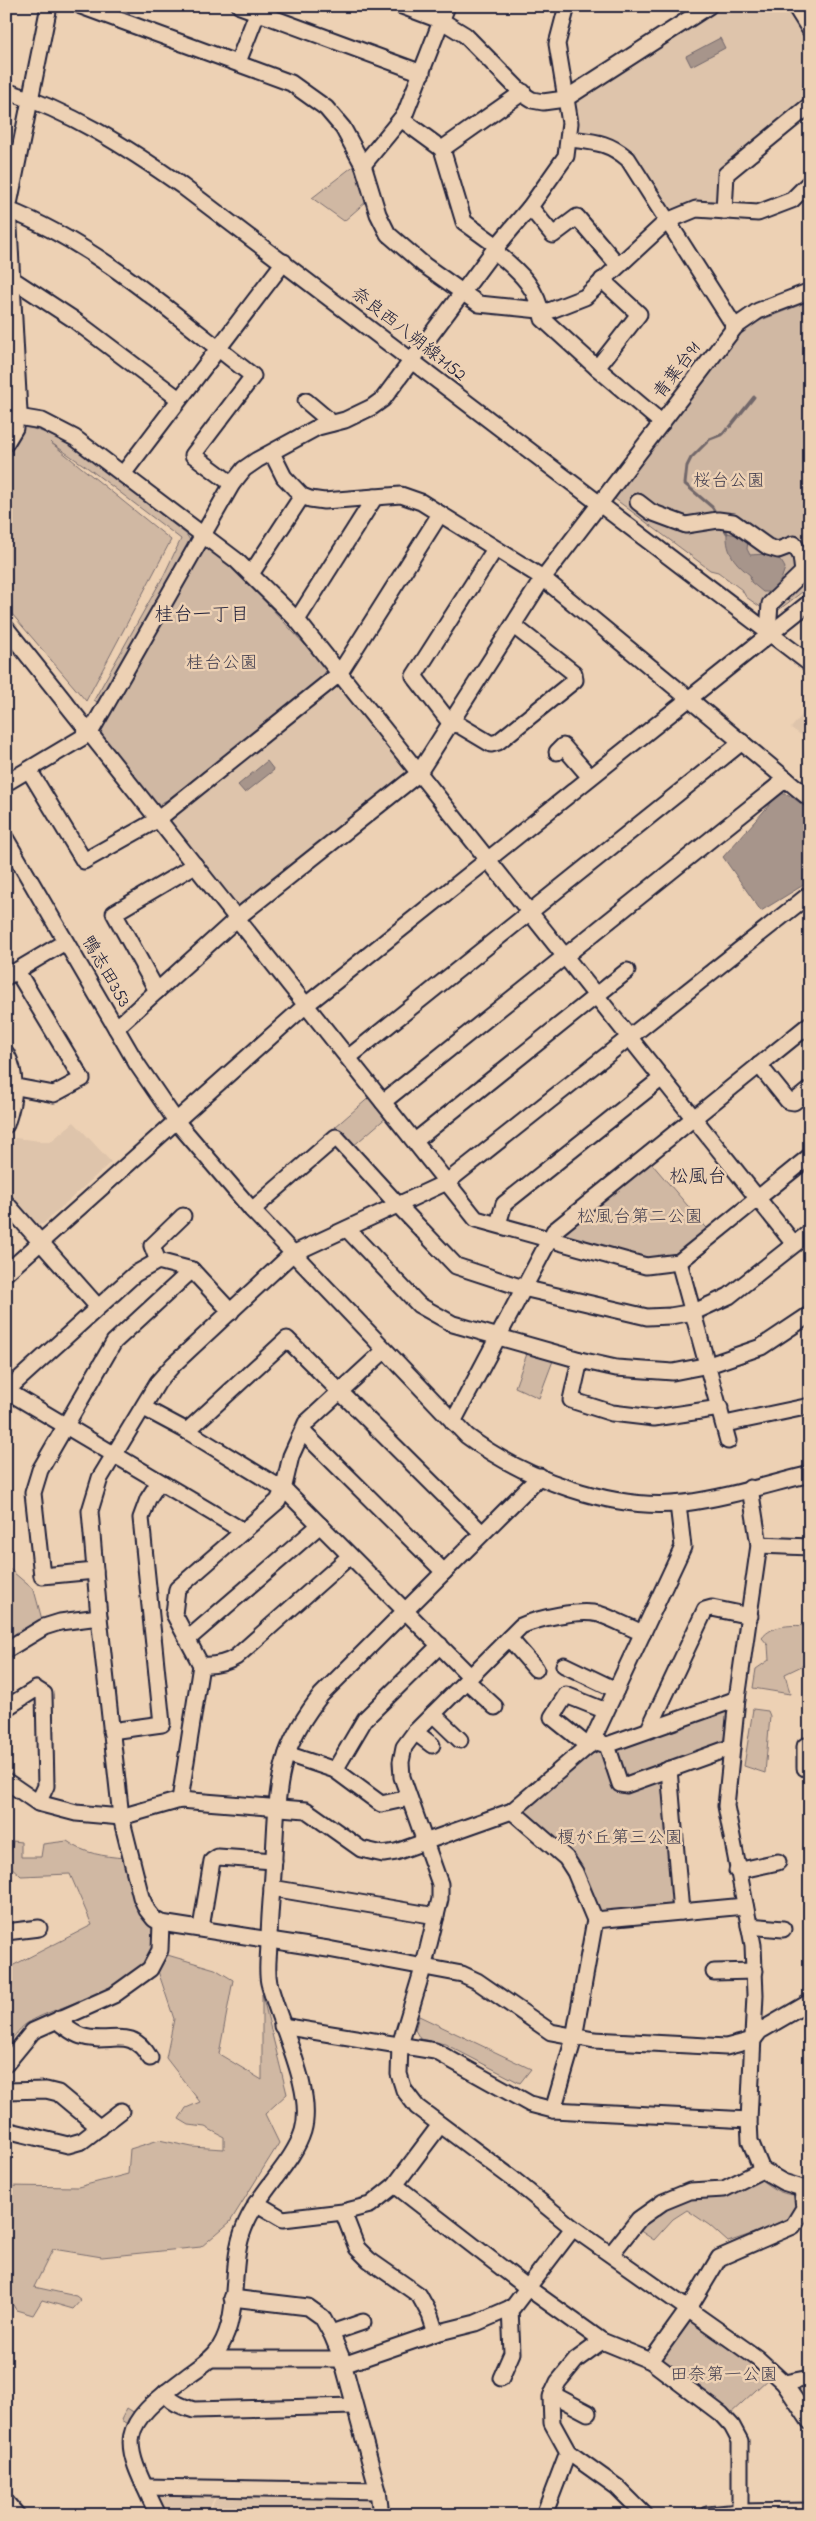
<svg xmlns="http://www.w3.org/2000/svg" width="816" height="2521" font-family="'Indie Flower','Klee One',sans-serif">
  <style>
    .built { fill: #dec4ab }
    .green { fill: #d0b8a3; stroke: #796d6f }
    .water { fill: #a7958b; stroke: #72676b }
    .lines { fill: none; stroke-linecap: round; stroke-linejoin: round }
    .stream { stroke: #72676b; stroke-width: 3 }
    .minor-casing { stroke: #22223b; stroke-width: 19 }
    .minor { stroke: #edd1b4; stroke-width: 15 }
    .labels { text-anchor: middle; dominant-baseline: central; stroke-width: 5; stroke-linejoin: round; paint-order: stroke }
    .street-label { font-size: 18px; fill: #22223b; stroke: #edd1b4 }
    .park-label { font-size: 18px; fill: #454050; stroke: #edd1b4 }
    .neighbourhood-label { font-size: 19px; fill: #22223b; stroke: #edd1b4 }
  </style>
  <rect width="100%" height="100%" fill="#edd1b4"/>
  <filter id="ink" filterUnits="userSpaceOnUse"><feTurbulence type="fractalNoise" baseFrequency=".02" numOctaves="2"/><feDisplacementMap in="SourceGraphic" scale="10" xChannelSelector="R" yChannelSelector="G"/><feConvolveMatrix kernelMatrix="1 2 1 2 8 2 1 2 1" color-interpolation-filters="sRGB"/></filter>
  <g filter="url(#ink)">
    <g class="built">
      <path d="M723,6H791L810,36V98L728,165L718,206L666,210L649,184L579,129L576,102Z"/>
      <path d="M333,688L342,690L405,769L404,777L242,905L237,906L171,823L172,817Z"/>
      <path d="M810,706V741L791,728Z"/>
      <path d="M74,1122L111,1162L43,1224L34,1225L6,1193V1152L15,1138L50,1142Z"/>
      <path d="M187,2492V2498H214L207,2515H166L158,2498L160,2493Z"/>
      <path d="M218,2494L374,2498L375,2515H208Z"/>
    </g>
    <g class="green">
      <path d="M356,164L367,201L344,221L312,198Z"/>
      <path d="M810,301V586L772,615L746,597L742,590L718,572L710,570L615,499L732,341L746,326Z"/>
      <path d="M23,427C74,433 143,503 186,534L190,540L155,608L137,635L99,703L94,700L164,575L181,539L88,468L50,442L171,540L86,701L6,607V454Z"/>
      <path d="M206,546L239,573L327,669L321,679L167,800L157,805L147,792H143L102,737L101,723Z"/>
      <path d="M372,1095L388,1116L352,1147L335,1127Z"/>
      <path d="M646,1157L711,1233L679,1262L646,1266L550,1239Z"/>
      <path d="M528,1351L554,1358L539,1398L515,1387Z"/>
      <path d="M6,1566L34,1590L44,1627L6,1650Z"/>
      <path d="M810,1626V1662L785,1674L790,1694L753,1688L756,1669L769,1660L768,1645L762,1638C772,1624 793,1625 810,1626Z"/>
      <path d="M721,1708L728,1714L723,1745L628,1780L623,1777L612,1747Z"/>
      <path d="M753,1709L768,1711L770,1716L765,1773L744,1766Z"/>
      <path d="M597,1742L620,1784L669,1769L681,1912L595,1920L575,1872L512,1811Z"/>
      <path d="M13,1841L21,1842V1857H41L43,1844L67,1841C85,1854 103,1856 124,1858C133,1877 150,1905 155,1924C170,1987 61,2000 26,2024C19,2029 12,2039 6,2047V1969L92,1925L70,1874L21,1876L8,1864Z"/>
      <path d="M164,1954L215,1969L233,1980L219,2054L262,2080V1994L287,2094L265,2114L279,2143L230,2222L201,2247L102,2257L53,2249L34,2287L76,2296L81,2300L73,2309L42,2300L33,2315L16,2310L6,2293V2186L78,2187L128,2174L130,2149L159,2140L192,2147L224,2149V2137L205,2127L189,2125L179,2119L186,2108L200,2102L166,2058L174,2019L158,1971Z"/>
      <path d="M419,2016L531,2069L520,2083L445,2044L420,2039L415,2030Z"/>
      <path d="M757,2177C769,2186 780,2195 796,2195L799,2205L789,2221L728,2242L709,2225L687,2210L673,2219L654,2240L636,2228L667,2205Z"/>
      <path d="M687,2319H692L762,2370L769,2378L729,2415L661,2361L660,2358Z"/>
      <path d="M127,2408L135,2413L129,2425L121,2420Z"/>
    </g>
    <g class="water">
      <path d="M720,38L725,48L691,66L686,56Z"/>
      <path d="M727,533L741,536L748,541L747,549L750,555C767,554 778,552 785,568L777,592H763L751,582L750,575C735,563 726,553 727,533Z"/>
      <path d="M267,761L274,770L245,793L238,785Z"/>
      <path d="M780,793L789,795L810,810V881L761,911L723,857Z"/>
    </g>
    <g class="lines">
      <g class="stream">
        <path d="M730,427L754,397"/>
        <path d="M717,515L712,507L685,484L687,466L691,458L710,439L723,434L727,429"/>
        <path d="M722,525L727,533"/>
      </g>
      <g class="minor-casing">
        <g id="minor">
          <path d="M81,6L291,83L326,108L343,128L363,165L378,214L388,234L424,265L479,304L549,311L585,297L667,221L696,209L758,213L792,200L810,182"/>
          <path d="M240,6L422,73"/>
          <path d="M402,6L442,21L465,35L524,95L532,100L543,102L565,99L709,6"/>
          <path d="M795,6L810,30"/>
          <path d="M238,62L260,6"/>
          <path d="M6,91C70,111 127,147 182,186L810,664"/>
          <path d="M401,119L442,149L464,222L497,246L498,254C521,273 537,288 543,319L597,368L662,423"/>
          <path d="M570,139C595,142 608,142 628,159L735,327"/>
          <path d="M442,149L523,92"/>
          <path d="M363,165L405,114L447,6"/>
          <path d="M530,207L553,235L577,217L618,265"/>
          <path d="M6,209C99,245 175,316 253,376L193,455L232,484"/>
          <path d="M724,211L726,174L810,105"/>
          <path d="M12,279L73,319L179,399"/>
          <path d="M597,368L639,314L602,280"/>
          <path d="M306,401L332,423"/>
          <path d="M6,415L42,421L75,438L236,560L297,620L794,1244"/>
          <path d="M6,443L15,428V416L19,412L8,209L49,6"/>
          <path d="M272,453L284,477L302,496L310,499L324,501L401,495L421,502L543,578L810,799"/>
          <path d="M123,474L284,262"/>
          <path d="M638,502L651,512L686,525L718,520L733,522L768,547L778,550L794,544L801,556L803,572L770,604L769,618"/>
          <path d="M495,549L414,676L451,724L459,725L491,744L498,742L575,680L574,673L514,626"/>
          <path d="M251,574L302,496"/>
          <path d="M297,620L375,497"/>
          <path d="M6,628L476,1219L646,1266L679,1262L810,1156"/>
          <path d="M557,752L563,746L590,777"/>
          <path d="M29,770L84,861L157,820L339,674L440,514"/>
          <path d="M6,783L90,733L232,484L244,469L257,460L318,427L345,420L372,407L383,399L497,246L530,207L566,156L570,123L557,44L567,6"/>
          <path d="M6,839L137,1064L176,1121L252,1210L467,1436C523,1478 613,1512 684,1503C726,1498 769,1484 810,1474"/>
          <path d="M810,894L447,1182L292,1254L173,1365L158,1382L100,1478L90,1511L99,1617L121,1817L141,1897L147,1910L154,1919L161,1923L328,1949L462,1974L477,1981L551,2032L594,2040L726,2047L753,2040L760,2031L810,2002"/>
          <path d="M6,977L65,942"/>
          <path d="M157,991L114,913L195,865"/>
          <path d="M116,1028L242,914L418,774L543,578L735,327L758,311L810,291"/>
          <path d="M6,1053C19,1077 14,1101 6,1125"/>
          <path d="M349,1057L742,742"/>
          <path d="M759,1065L788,1101L794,1102L810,1089"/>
          <path d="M6,1085L54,1094L82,1079L17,971"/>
          <path d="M383,1102L786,779"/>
          <path d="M415,1141L627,971"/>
          <path d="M6,1203L98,1307"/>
          <path d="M252,1210L336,1137L398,1205L456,1266L523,1288L647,1317L670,1316L694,1312L729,1296L810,1232"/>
          <path d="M498,1224L504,1204L662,1078"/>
          <path d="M347,1229L419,1305L453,1324L580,1360L616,1368L673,1372L709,1365L761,1347L809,1315"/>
          <path d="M158,1261L152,1246L183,1216"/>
          <path d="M679,1262L728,1441"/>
          <path d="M6,1273L306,1005L810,602"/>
          <path d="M580,1360L571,1400L612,1413L654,1418L720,1408"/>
          <path d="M6,1391L135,1274L158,1261L192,1270L231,1312"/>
          <path d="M7,1391L243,1531"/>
          <path d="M144,1408L187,1431L287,1492L469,1675"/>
          <path d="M453,1422L554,1231L810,1024"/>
          <path d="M725,1424L810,1406"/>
          <path d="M187,1431L287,1339L482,1533"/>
          <path d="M303,1432L444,1572"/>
          <path d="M750,1488L759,1545L737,1699L726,1806L753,1945L755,1995L749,2120L750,2141L762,2170L783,2182L802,2188H810"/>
          <path d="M759,1545L810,1547"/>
          <path d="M95,1571L42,1576L33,1493L40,1470L114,1342L192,1270"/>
          <path d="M643,1633C628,1627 614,1619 599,1614C579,1609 539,1618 521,1626L415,1732L404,1747L401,1762L402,1777L440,1884V1899L424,1965L400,2045L399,2074L404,2090L417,2107L513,2179L573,2228L757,2358L784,2383L810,2422"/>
          <path d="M509,1638L536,1669"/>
          <path d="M188,1639L320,1525"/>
          <path d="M6,1650L44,1627L60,1622L99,1617"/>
          <path d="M201,1665C215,1666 225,1664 236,1657L350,1556"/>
          <path d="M564,1665L616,1690"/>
          <path d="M467,1681L495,1707"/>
          <path d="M6,1708L36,1689L44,1694L46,1786L38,1803"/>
          <path d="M606,1711L566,1695L552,1717L588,1746L593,1739L683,1547L678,1504"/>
          <path d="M433,1714L460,1740"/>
          <path d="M649,1729L705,1610L712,1608L750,1616"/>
          <path d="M111,1731L162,1724L141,1518L148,1499L159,1482"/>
          <path d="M415,1732L432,1745"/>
          <path d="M607,1745L620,1784L626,1785L732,1747"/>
          <path d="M805,1746V1768"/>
          <path d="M287,1754L335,1770L381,1804L409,1798"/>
          <path d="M669,1769L681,1912"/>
          <path d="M335,1770L365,1719L440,1645"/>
          <path d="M6,1781L38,1803L76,1813L121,1817L180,1800L306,1810L361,1849L383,1854L396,1852L512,1811L588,1746L597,1742L607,1745L737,1699"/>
          <path d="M180,1800L201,1665L174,1614L177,1589L278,1501L283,1490L291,1456L306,1423L384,1351"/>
          <path d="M512,1811L566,1858L575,1872L595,1920L574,2038L553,2110"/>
          <path d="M737,1871L778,1862"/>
          <path d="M272,1888L436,1916"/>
          <path d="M595,1920L745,1906"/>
          <path d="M749,1926L783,1929"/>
          <path d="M201,1928L212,1861L218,1857L274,1861"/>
          <path d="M6,1932L39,1928"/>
          <path d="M714,1972L755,1971"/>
          <path d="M60,2018L61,2024C67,2028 74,2034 81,2036C110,2046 130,2024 150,2058"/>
          <path d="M282,2026L435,2051L530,2104L553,2110L749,2120"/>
          <path d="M6,2064L33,2031L114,1995L150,1969L160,1950L161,1923"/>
          <path d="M6,2091L46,2090L58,2093L100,2128"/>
          <path d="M6,2130L68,2145L82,2141L121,2111"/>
          <path d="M395,2185L528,2288L602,2341L651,2361L721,2414L732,2426L740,2441V2512"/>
          <path d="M256,2203L283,2219L343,2212L370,2205L395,2185L440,2125"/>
          <path d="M343,2212L357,2248L369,2260L419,2295L430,2315L436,2333"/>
          <path d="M611,2254L639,2219L663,2202L690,2191L724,2189L762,2170"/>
          <path d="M232,2298L308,2307L322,2317L332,2335L342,2359L378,2491L381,2515"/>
          <path d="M331,2333L363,2322"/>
          <path d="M602,2341L576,2360L558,2382L551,2397L552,2423L568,2452L617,2487L645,2515"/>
          <path d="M210,2359H342"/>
          <path d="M651,2361L689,2308L719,2258L793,2226L804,2208L802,2188"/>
          <path d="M343,2365L436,2333L476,2323L513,2307L573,2228"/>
          <path d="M501,2378L512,2353L510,2308"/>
          <path d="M784,2383L810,2378"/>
          <path d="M166,2392C169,2403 184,2407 194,2410L354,2406"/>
          <path d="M552,2394L588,2413"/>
          <path d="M145,2487L378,2491"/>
          <path d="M6,2502L17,2515"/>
          <path d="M158,2515C121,2438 115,2430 186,2377C198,2368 212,2360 220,2347C241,2312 229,2265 244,2228C257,2193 293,2164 303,2131C315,2091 279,2024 269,1983C266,1969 269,1956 269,1942C269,1914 273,1885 274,1856C276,1822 276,1786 287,1753C295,1731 307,1713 321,1695L540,1476"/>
          <path d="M544,2515L568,2452"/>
          <path d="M707,2515L740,2512L810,2511"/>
        </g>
      </g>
      <use href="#minor" class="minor"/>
    </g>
  </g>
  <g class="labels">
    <g class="street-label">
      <text transform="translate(408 335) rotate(38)">奈良西八朔線7152</text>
      <text transform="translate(678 371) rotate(-53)">青葉台91</text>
      <text transform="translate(105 972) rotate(60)">鴨志田353</text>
    </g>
    <g class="park-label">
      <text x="729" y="482">桜台公園</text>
      <text x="222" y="664">桂台公園</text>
      <text x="640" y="1218">松風台第二公園</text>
      <text x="620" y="1839">榎が丘第三公園</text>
      <text x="724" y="2376">田奈第一公園</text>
    </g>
    <g class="neighbourhood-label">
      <text x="202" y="615">桂台一丁目</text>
      <text x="698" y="1177">松風台</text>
    </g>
  </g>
  <rect width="816" height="2521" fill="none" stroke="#edd1b4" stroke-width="25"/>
  <rect x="12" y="12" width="791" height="2496" fill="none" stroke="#22223b" stroke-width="2" filter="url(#ink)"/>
</svg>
